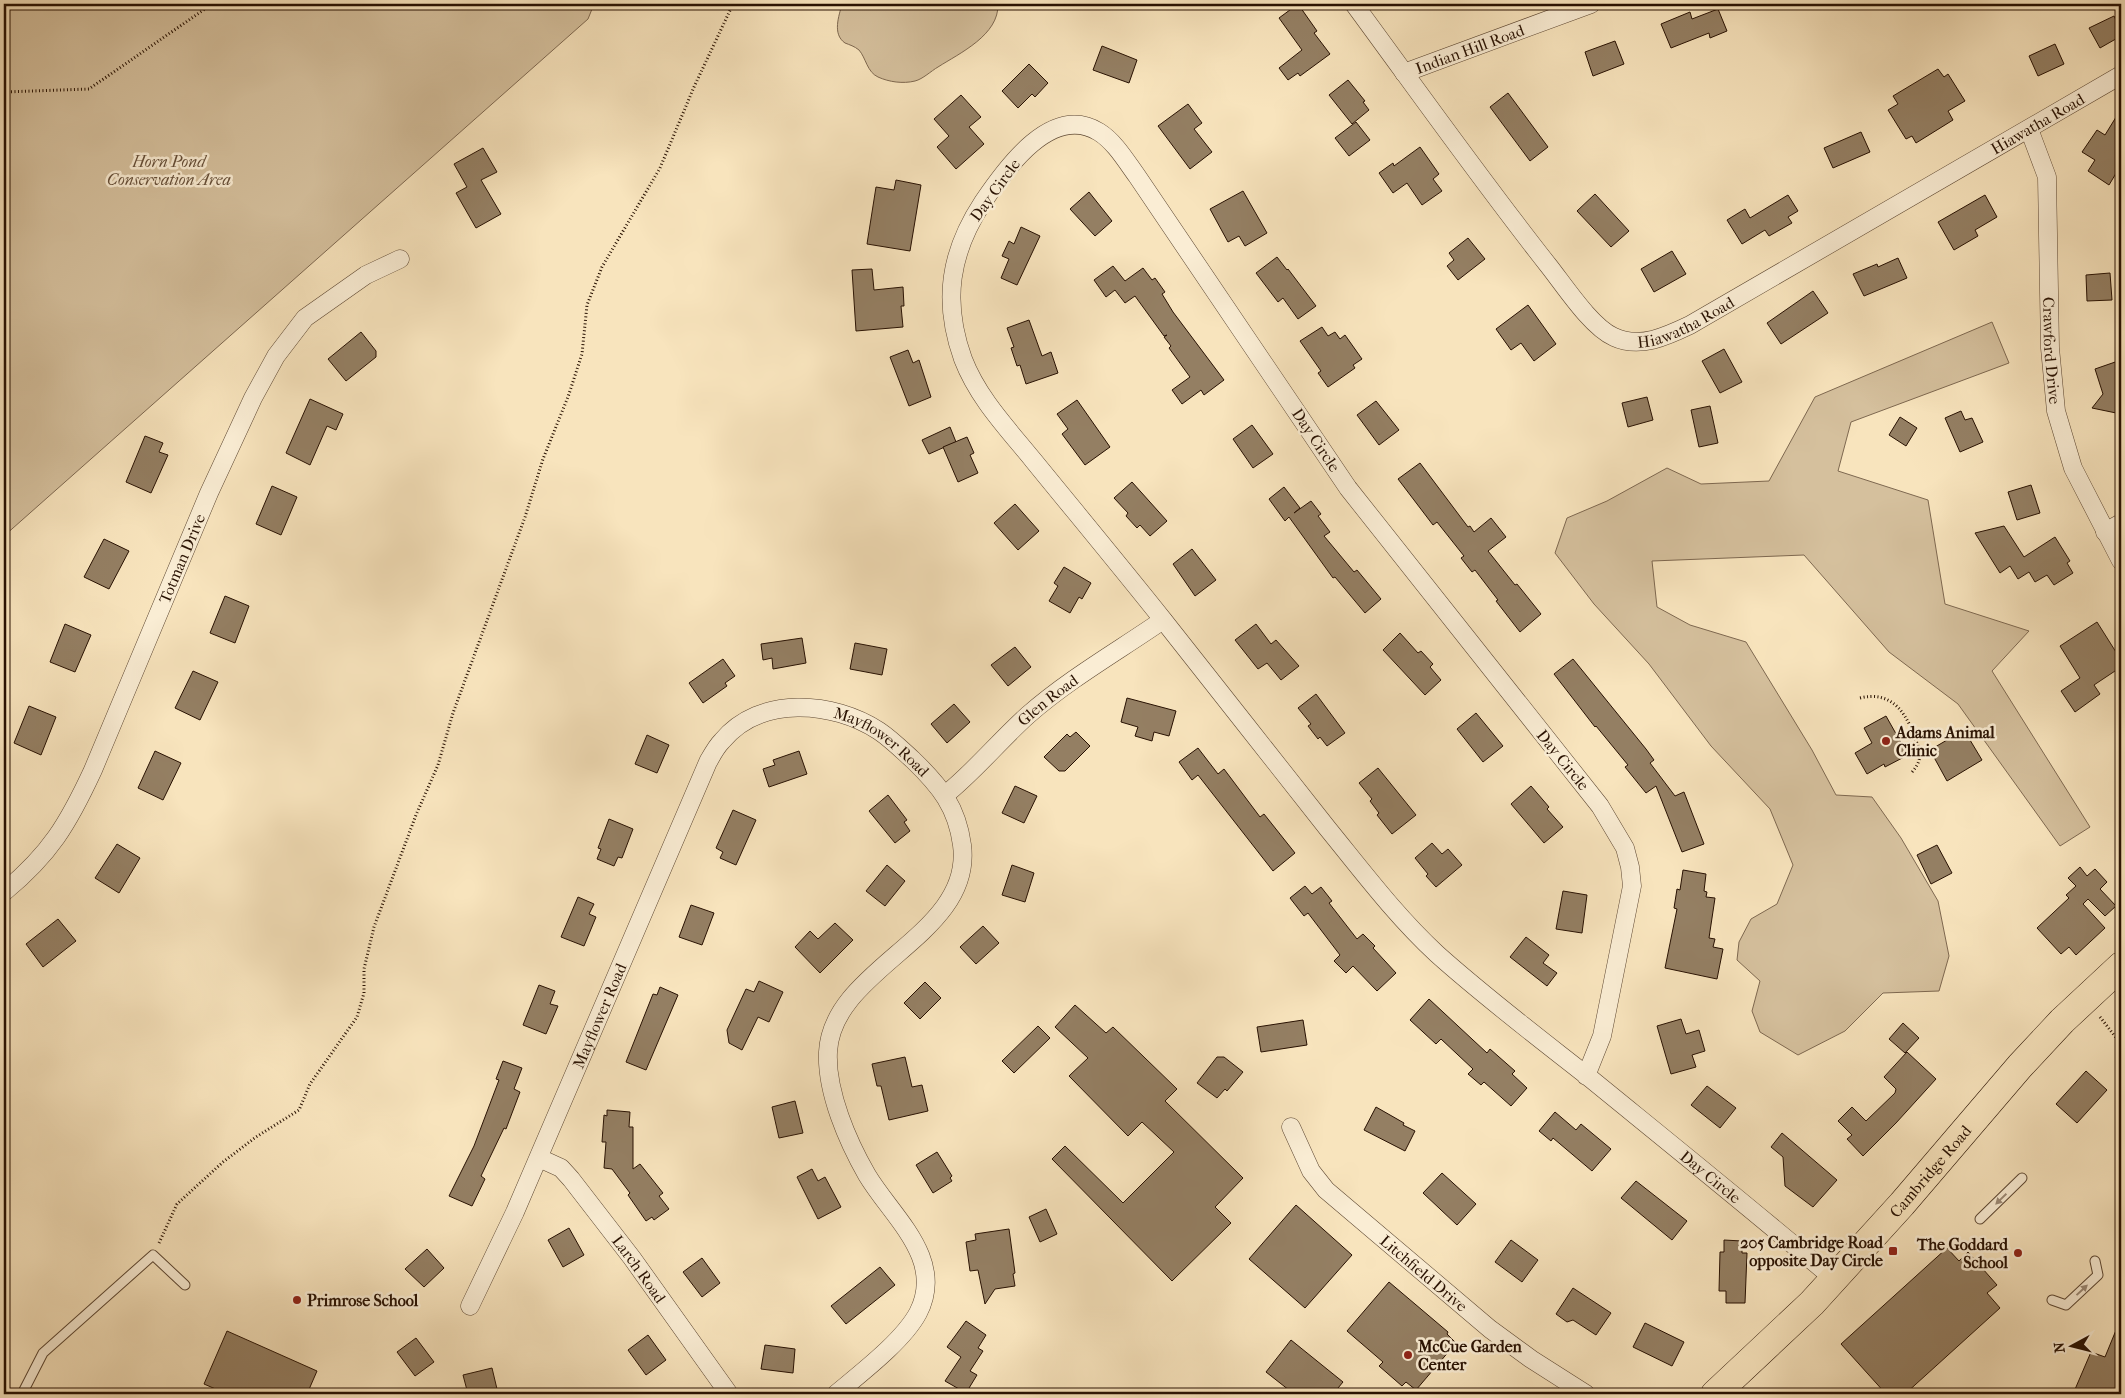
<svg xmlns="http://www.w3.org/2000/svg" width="2125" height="1398" font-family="'IM FELL French Canon',serif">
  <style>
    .green { fill: #d5c09d; stroke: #7e6850 }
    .building { fill: #947f63; stroke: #281102 }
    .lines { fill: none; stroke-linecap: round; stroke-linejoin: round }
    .service-casing { stroke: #5c4631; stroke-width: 11 }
    .minor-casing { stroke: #5c4631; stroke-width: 19 }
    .trunk-casing { stroke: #281102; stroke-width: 29 }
    .path { stroke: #281102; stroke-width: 3; stroke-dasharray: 1 2.5; stroke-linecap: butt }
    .service { stroke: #faedd4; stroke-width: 9 }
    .minor { stroke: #faedd4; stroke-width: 18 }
    .trunk { stroke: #f8e4bd; stroke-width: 28 }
    .oneway { fill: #9c8a76 }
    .poi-dot { fill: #8f2418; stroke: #faedd4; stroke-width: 2 }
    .labels { text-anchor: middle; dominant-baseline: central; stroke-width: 5; stroke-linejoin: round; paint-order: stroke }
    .street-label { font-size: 16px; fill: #281102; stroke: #faedd4 }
    .park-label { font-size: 16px; font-style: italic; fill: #654e38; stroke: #faedd4 }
    .poi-label { font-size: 16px; font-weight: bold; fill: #281102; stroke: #faedd4; text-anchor: start }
  </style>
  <rect width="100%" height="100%" fill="#f8e4bd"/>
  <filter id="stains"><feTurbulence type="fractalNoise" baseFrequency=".004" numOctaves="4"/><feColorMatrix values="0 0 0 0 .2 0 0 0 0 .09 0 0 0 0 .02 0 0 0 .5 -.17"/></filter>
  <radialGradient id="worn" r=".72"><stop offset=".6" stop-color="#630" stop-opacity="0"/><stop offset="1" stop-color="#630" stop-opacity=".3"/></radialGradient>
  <g class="green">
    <path d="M4,4H594L588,19L4,536Z"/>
    <path d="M842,4H998C999,35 960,53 938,67C931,71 923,79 915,81C903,84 889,82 878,77C867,72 866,58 859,50C854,46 850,45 845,43C832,34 839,16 842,4Z"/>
    <path d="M1992,322L2009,363L1851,422L1838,471L1928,500L1945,604L2029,631L1992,671L2090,827L2060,846L1958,704L1889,652L1804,555L1652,561L1657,607L1690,625L1746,642L1812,750L1836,795L1872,797L1901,838L1938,901L1949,956L1939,991L1883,993L1845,1031L1798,1055L1760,1032L1752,1011L1760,981L1737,960L1739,942L1751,919L1777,904L1793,865L1770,809L1711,746L1649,664L1594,604L1555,553L1567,518L1607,501L1667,468L1701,484L1769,481L1815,397Z"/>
  </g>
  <g class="building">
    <path d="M1298,4L1317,31L1314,33L1330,54L1300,76L1298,73L1288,80L1279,68L1302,50L1279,18Z"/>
    <path d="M1718,9L1727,31L1710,38L1709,33L1671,48L1661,24L1690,12L1692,19Z"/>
    <path d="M2114,16L2121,30V36L2100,48L2089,28Z"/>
    <path d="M1615,41L1624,64L1593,76L1585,52Z"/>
    <path d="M2055,44L2064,64L2038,76L2029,56Z"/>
    <path d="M1102,46L1137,60L1129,83L1093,70Z"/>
    <path d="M1029,64L1048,83L1035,97L1032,94L1018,108L1002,91Z"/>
    <path d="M1938,69L1944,77L1948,74L1965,101L1948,111L1953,120L1916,143L1912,136L1906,139L1888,110L1898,104L1893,96Z"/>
    <path d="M1348,80L1365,101L1363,102L1369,110L1352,124L1329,95Z"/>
    <path d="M1508,93L1548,147L1530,161L1490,107Z"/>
    <path d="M961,95L981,117L969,127L984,144L956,169L937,147L949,136L934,119Z"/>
    <path d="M1188,104L1202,123L1194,129L1212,152L1190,169L1158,126Z"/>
    <path d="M2121,109V165L2109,185L2088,171L2095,160L2082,152L2097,130L2105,135Z"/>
    <path d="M1356,122L1370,140L1349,156L1335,138Z"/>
    <path d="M1861,132L1870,152L1833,168L1824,148Z"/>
    <path d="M1420,147L1439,174L1433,179L1442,191L1422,205L1407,183L1393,193L1379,173L1393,163L1394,166Z"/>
    <path d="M483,148L497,172L481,180L501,214L476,228L456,193L467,187L454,164Z"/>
    <path d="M896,180L921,185L910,251L867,244L876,187L894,190Z"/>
    <path d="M1243,191L1267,233L1245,246L1239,236L1228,242L1210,209Z"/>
    <path d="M1089,192L1112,221L1095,236L1070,209Z"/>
    <path d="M1595,194L1629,231L1611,247L1577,211Z"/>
    <path d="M1788,195L1798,211L1788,217L1792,223L1769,236L1765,230L1742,244L1727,220L1745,209L1750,218Z"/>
    <path d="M1985,195L1997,217L1975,230L1978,236L1954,250L1938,222Z"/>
    <path d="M1021,227L1040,236L1017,285L1001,278L1009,259L1002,256L1009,241L1014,244Z"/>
    <path d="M1468,238L1485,259L1458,280L1447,266L1454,260L1449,253Z"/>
    <path d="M1672,251L1686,274L1654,292L1641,269Z"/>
    <path d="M1277,257L1287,270L1288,269L1316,306L1298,319L1283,298L1278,302L1256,273Z"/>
    <path d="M1898,258L1907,278L1864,296L1853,274L1877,264L1878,267Z"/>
    <path d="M1113,266L1125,281L1143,268L1152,280L1155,278L1165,292L1162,294L1173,312L1224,380L1204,395L1201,390L1182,404L1172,390L1190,377L1169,348L1171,346L1164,337L1167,335L1164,336L1135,296L1125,303L1115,290L1106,297L1094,280Z"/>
    <path d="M872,269L874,290L903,287L904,306H901L903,327L856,331L852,270Z"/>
    <path d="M2110,273L2112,300L2087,301L2086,275Z"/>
    <path d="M1813,291L1828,313L1781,344L1767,323Z"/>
    <path d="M1528,305L1556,344L1534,361L1521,343L1511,350L1496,329Z"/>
    <path d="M1029,320L1042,356L1051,352L1058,373L1026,384L1020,365L1017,366L1011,348L1014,347L1007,328Z"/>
    <path d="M1322,327L1328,336L1335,332L1340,339L1345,335L1362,359L1353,365L1355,368L1328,387L1318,373L1321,371L1300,341Z"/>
    <path d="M361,332L376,351V357L346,381L328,359Z"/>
    <path d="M1724,349L1742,382L1720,393L1702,361Z"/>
    <path d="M908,350L913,363L919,360L931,397L909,406L890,357Z"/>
    <path d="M2121,360V414L2092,408L2103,394L2095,369Z"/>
    <path d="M1647,397L1653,420L1628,427L1622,403Z"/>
    <path d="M310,399L343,414L336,430L327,426L310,465L286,453Z"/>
    <path d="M1077,400L1110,447L1085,465L1062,434L1068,429L1057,414Z"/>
    <path d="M1376,401L1399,430L1379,445L1357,415Z"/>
    <path d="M1710,406L1718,443L1699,447L1691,410Z"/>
    <path d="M1961,411L1965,420L1972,418L1983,442L1960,452L1945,418Z"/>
    <path d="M1900,417L1917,428L1906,446L1889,435Z"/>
    <path d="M1252,425L1273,454L1253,468L1233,439Z"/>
    <path d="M950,427L956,442L929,454L922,440Z"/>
    <path d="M145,436L163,443L159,452L168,455L151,493L126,482Z"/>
    <path d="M967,437L974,453L970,455L978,473L958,482L943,447Z"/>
    <path d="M1420,463L1468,527L1470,526L1474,532L1491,518L1506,537L1488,551L1515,585L1517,584L1541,614L1520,632L1496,601L1498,600L1475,570L1472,572L1461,558L1464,556L1437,522L1433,525L1398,479Z"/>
    <path d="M1132,482L1167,521L1150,536L1140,525L1137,528L1126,516L1128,513L1114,498Z"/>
    <path d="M2031,485L2040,513L2017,520L2008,492Z"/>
    <path d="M272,486L297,497L281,535L256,524Z"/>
    <path d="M1284,487L1300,508L1294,513L1311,501L1321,514L1318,516L1330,532L1324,536L1354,572L1357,570L1381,599L1365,613L1335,577L1333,578L1289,517L1285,521L1269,499Z"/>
    <path d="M1015,504L1039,531L1018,550L994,523Z"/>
    <path d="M2004,526L2024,557L2055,537L2070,561L2067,563L2073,573L2054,585L2047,575L2035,582L2029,572L2018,579L2010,566L2000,573L1975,533Z"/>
    <path d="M104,539L129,551L109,589L84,577Z"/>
    <path d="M1192,549L1216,580L1195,596L1173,564Z"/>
    <path d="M1064,567L1091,583L1082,599L1079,597L1070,613L1049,601L1058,586L1054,583Z"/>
    <path d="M225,596L249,606L235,643L210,633Z"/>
    <path d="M2097,622L2121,660V667L2094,685L2100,694L2075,712L2061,691L2080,678L2060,646Z"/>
    <path d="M65,624L91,635L75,672L50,662Z"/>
    <path d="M1256,624L1271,644L1276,640L1299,666L1281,680L1267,663L1258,669L1235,640Z"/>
    <path d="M1400,633L1418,653L1421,651L1433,664L1430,667L1441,680L1425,695L1383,650Z"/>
    <path d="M802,638L806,663L773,669L772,658L763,660L761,644Z"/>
    <path d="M855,643L887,649L882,675L850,669Z"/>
    <path d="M1015,647L1031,667L1008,686L991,665Z"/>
    <path d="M723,659L735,676L725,683L727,686L703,703L689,683Z"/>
    <path d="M1573,659L1646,749L1654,760L1650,763L1675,796L1684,792L1704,844L1682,852L1656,786L1646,793L1625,767L1628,765L1596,726L1595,727L1554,674Z"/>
    <path d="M193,671L218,682L200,720L175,708Z"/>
    <path d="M1316,694L1345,733L1327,746L1320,737L1318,739L1308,726L1311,724L1298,708Z"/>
    <path d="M1127,698L1176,711L1169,736L1154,732L1152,741L1135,736L1138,727L1121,722Z"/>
    <path d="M954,704L970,722L947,743L931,724Z"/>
    <path d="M29,706L56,717L41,755L14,743Z"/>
    <path d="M1476,713L1503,746L1483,762L1457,729Z"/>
    <path d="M1886,716L1908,755L1885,767L1884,764L1867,774L1855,753L1872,743L1864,728Z"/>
    <path d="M1964,730L1982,760L1947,781L1930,750Z"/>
    <path d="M1076,732L1090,746L1065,771H1059L1044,757L1067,734L1070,737Z"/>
    <path d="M647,735L669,745L657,773L635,764Z"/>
    <path d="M1198,748L1218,774L1224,769L1260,817L1264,814L1295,853L1273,871L1198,775L1192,780L1179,762Z"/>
    <path d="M155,751L181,763L163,800L138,788Z"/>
    <path d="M799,751L807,774L769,787L763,769L775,765L773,760Z"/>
    <path d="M1378,768L1416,815L1392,834L1377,815L1379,813L1370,801L1372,799L1359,783Z"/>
    <path d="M1015,786L1037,796L1024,823L1002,813Z"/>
    <path d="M1531,786L1549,807L1547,809L1563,827L1544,843L1511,804Z"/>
    <path d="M888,795L907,820L904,822L910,831L895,843L869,811Z"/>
    <path d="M733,810L756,820L736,865L720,858L723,852L716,848Z"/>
    <path d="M609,819L633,829L622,858L618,857L614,866L597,859L601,849L598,848Z"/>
    <path d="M1432,843L1442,854L1448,849L1462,865L1436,887L1426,876L1428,874L1415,858Z"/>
    <path d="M117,844L140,858L119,893L95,878Z"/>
    <path d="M1937,845L1952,873L1931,884L1917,855Z"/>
    <path d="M887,865L905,881L885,906L866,891Z"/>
    <path d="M1012,865L1034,873L1025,902L1002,895Z"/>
    <path d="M2080,867L2087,876L2095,869L2107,882L2100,889L2116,906L2105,916L2088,899L2083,904L2105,928L2076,955L2069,947L2061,954L2037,928L2069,898L2066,895L2076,886L2068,878Z"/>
    <path d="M1683,870L1706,874L1704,891L1707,892L1706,897L1715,898L1709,938L1715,939L1713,947L1723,949L1717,979L1665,968L1677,909L1674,908L1677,889L1680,890Z"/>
    <path d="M1305,886L1312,894L1321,887L1332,901L1329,903L1357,939L1363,934L1375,946L1373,948L1396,973L1377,991L1353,966L1346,973L1334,961L1340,955L1308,913L1304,916L1290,898Z"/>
    <path d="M1563,891L1587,895L1582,933L1556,929Z"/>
    <path d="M578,897L594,904L589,914L596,917L584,946L561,937Z"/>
    <path d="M691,905L714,913L702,945L679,937Z"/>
    <path d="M58,919L76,941L43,967L26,944Z"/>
    <path d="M835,923L853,940L820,973L795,947L810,931L818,939Z"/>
    <path d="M983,926L999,943L976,964L960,947Z"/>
    <path d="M1526,937L1549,955L1543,963L1557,973L1547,986L1510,957Z"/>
    <path d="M759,981L783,992L769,1022L758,1017L742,1050L729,1043L727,1030L746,989L754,992Z"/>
    <path d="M925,982L941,998L920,1019L904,1003Z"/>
    <path d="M539,985L555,991L550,1004L558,1006L546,1034L523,1025Z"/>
    <path d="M660,987L678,995L646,1070L626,1062L653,994L657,995Z"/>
    <path d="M1429,999L1487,1053L1490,1049L1515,1071L1512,1074L1527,1088L1511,1106L1484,1082L1481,1085L1468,1074L1473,1069L1441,1039L1436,1044L1410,1020Z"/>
    <path d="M1075,1005L1106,1033L1113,1027L1177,1089L1165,1101L1243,1178L1215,1207L1231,1223L1172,1281L1052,1159L1065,1146L1123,1203L1174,1152L1142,1122L1128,1136L1069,1076L1088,1058L1055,1027Z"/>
    <path d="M1681,1019L1686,1034L1699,1030L1705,1051L1692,1055L1696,1067L1671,1074L1657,1026Z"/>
    <path d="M1303,1020L1307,1045L1261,1052L1257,1027Z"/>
    <path d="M1903,1023L1919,1038L1905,1053L1889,1039Z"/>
    <path d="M1038,1026L1050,1038L1014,1073L1002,1061Z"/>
    <path d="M1907,1052L1936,1079L1896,1123L1863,1156L1847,1139L1852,1135L1838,1121L1852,1107L1866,1121L1895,1093L1896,1089L1884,1077Z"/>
    <path d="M905,1057L912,1087L922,1085L928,1111L889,1120L881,1086H877L872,1064Z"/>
    <path d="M1217,1057H1224L1243,1072L1227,1091L1225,1089L1217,1098L1197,1083Z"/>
    <path d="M503,1061L522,1068L514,1089L520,1092L506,1129L504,1128L481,1176L485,1179L472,1206L449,1196L474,1146L499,1080L496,1079Z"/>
    <path d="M2086,1071L2107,1090L2077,1123L2056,1104Z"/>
    <path d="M1707,1086L1736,1108L1720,1128L1691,1105Z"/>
    <path d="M795,1101L803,1133L779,1138L772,1107Z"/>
    <path d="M1376,1107L1404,1123L1403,1125L1415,1131L1405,1151L1364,1130Z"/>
    <path d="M607,1110L630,1112L629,1127H633V1169L640,1164L663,1193L659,1196L669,1209L654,1220L652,1217L646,1221L628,1195L630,1193L612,1169L604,1168L606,1142H602L604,1115L607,1116Z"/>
    <path d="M1555,1112L1576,1130L1581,1124L1611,1149L1592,1171L1553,1138L1551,1141L1539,1131Z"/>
    <path d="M1782,1133L1837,1180L1813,1207L1785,1186L1783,1157L1771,1147Z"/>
    <path d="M937,1152L952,1176L950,1178L952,1181L933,1193L916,1165Z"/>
    <path d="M812,1169L818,1181L825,1177L841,1207L818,1219L797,1177Z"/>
    <path d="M1442,1173L1476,1204L1457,1225L1423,1193Z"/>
    <path d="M1636,1181L1687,1221L1672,1240L1621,1198Z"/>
    <path d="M1296,1205L1352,1255L1305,1308L1249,1259Z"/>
    <path d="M1046,1209L1057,1234L1040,1242L1029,1217Z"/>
    <path d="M569,1228L584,1255L563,1267L548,1240Z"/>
    <path d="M1009,1229L1015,1273L1013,1274L1015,1286L995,1289L985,1304L978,1270L970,1271L966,1242L976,1240L975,1234Z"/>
    <path d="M1511,1240L1538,1260L1522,1282L1495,1262Z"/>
    <path d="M1724,1240L1742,1241V1253H1747L1745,1303H1726V1291H1719L1720,1252H1724Z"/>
    <path d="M1947,1248L1959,1261L1968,1252L1997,1285L1987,1293L2000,1308L1905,1394H1886L1841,1344Z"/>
    <path d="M427,1249L444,1268L424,1287L405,1269Z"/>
    <path d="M702,1258L720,1283L702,1297L683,1272Z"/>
    <path d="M880,1267L895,1285L846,1324L831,1306Z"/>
    <path d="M1389,1282L1448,1332L1447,1334L1456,1343L1416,1390L1406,1382L1402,1386L1379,1366L1383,1362L1347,1331Z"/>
    <path d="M1573,1288L1611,1313L1596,1335L1573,1320L1567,1322L1556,1314Z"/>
    <path d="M2121,1318V1394H2073L2091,1352L2105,1357Z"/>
    <path d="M966,1321L986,1335L978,1348L983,1351L970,1371L977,1375L966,1393L945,1381L961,1357L947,1347Z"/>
    <path d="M1645,1323L1684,1342L1672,1366L1633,1347Z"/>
    <path d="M227,1331L317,1371L307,1394H227L204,1384Z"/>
    <path d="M648,1335L666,1360L646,1375L628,1350Z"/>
    <path d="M416,1338L434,1362L415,1376L397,1352Z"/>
    <path d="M1291,1340L1343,1382L1333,1394H1294L1266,1372Z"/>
    <path d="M765,1345L795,1349L793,1373L761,1369Z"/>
    <path d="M492,1368L497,1389L468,1394L463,1375Z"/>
  </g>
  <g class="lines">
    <g class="service-casing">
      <g id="service">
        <path d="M1980,1219L2022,1178"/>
        <path d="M2052,1300L2066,1305L2098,1275L2095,1261"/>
        <path d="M22,1394L43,1353L153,1255L185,1285"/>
      </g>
    </g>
    <g class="minor-casing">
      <g id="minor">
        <path id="s1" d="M1354,4C1418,91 1481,180 1548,265C1564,285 1591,327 1614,337C1640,349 1667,336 1690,325L2121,75"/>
        <path id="s2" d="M1404,73L1591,4"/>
        <path id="s3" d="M2029,129L2047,177L2050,348L2056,411L2073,468L2121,561"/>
        <path d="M2105,532L2121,523"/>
        <path id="s4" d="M945,795C975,771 999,741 1028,715C1069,679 1118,651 1163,620"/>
        <path id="s5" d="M4,892C50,854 68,824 93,770L209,493L253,398L276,356L305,318L366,275L400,259"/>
        <path id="s6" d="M1586,1076L1602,1036L1632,886L1630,867L1625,848L1600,806L1348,488L1137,176C1126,161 1115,142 1099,132C1052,103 1006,168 983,202C950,252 942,301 963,359C978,398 1007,428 1033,460C1077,514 1121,567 1164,621C1219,690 1273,760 1328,829C1363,872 1396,916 1437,954C1486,998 1539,1038 1591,1079C1672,1145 1754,1211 1834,1279"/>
        <path id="s7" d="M1291,1127L1311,1171L1326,1190L1490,1329L1531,1359L1586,1394"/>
        <path id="s8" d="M539,1158L561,1168L571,1179L632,1258L729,1394"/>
        <path id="s9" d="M470,1306L515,1212L708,762C712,755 716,747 722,741C760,695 833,701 879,731C891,739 902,750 913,760C940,786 957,807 962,845C974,936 832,967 828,1052C826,1092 848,1142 867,1175C892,1217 946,1259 918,1313C903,1341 861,1373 836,1394"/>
      </g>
    </g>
    <g class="trunk-casing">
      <g id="trunk">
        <path id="s10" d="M1715,1394L1812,1303L1902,1204L2020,1066L2062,1021L2121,966"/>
      </g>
    </g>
    <g class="path">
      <path d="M4,92L89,89L212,4"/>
      <path d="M1860,698C1889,691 1904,709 1913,733C1919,749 1925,757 1912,772"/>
      <path d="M2100,1017L2121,1044"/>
      <path d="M159,1243L177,1204L223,1162L256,1137L299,1110L310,1084L357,1017L364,993V969L374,927L416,815L438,765L453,713L525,517L543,459L568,397L582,354L587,305L602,267L660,168L694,87L733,4"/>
    </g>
    <use href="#service" class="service"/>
    <use href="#minor" class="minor"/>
    <use href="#trunk" class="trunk"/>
  </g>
  <defs><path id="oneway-solid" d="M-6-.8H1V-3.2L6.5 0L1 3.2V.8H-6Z" transform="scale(1.25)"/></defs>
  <g class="oneway">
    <use href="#oneway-solid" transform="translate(2001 1199) rotate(136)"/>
    <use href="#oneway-solid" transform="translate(2082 1290) rotate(-43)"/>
  </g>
  <g class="poi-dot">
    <circle cx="1886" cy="741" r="5"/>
    <rect x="1888" y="1246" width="10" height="10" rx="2.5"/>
    <circle cx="2018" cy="1253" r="5"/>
    <circle cx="297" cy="1300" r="5"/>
    <circle cx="1408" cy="1355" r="5"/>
  </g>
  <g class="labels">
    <g class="street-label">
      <text stroke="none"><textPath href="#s2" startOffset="70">Indian Hill Road</textPath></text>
      <text stroke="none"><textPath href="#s1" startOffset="905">Hiawatha Road</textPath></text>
      <text transform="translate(995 190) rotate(-54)">Day Circle</text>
      <text stroke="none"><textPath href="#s1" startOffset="500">Hiawatha Road</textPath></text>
      <text stroke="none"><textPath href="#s3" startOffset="225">Crawford Drive</textPath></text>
      <text transform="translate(1316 440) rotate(56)">Day Circle</text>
      <text stroke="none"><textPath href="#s5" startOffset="382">Totman Drive</textPath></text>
      <text stroke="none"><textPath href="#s4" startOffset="140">Glen Road</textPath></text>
      <text stroke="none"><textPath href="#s9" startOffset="798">Mayflower Road</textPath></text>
      <text transform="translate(1563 760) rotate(51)">Day Circle</text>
      <text stroke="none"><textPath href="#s9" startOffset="318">Mayflower Road</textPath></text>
      <text stroke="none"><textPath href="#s10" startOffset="310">Cambridge Road</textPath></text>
      <text stroke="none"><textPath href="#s6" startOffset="2554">Day Circle</textPath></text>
      <text stroke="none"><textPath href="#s8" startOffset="152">Larch Road</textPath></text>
      <text stroke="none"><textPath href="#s7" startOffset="201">Litchfield Drive</textPath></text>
    </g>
    <g class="park-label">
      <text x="169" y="161">Horn Pond<tspan x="169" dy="18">Conservation Area</tspan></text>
    </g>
    <g class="poi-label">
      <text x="1896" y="732">Adams Animal<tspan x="1896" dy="18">Clinic</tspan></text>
      <text x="1883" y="1242" text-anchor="end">205 Cambridge Road<tspan x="1883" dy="18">opposite Day Circle</tspan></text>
      <text x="2008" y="1244" text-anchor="end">The Goddard<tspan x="2008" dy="18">School</tspan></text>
      <text x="307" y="1300">Primrose School</text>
      <text x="1418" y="1346">McCue Garden<tspan x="1418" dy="18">Center</tspan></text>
    </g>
  </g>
  <rect width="2125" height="1398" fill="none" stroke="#f8e4bd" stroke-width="20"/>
  <rect x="5" y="5" width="2115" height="1388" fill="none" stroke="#281102" stroke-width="2.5"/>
  <rect x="10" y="10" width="2105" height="1378" fill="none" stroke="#281102"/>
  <g transform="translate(2072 1346) rotate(263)" stroke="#faedd4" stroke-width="4" paint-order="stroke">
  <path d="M0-4L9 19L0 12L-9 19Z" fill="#281102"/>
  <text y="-8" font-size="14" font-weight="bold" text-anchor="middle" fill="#281102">N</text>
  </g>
  <rect width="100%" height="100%" filter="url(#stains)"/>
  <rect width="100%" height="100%" fill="url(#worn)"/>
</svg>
